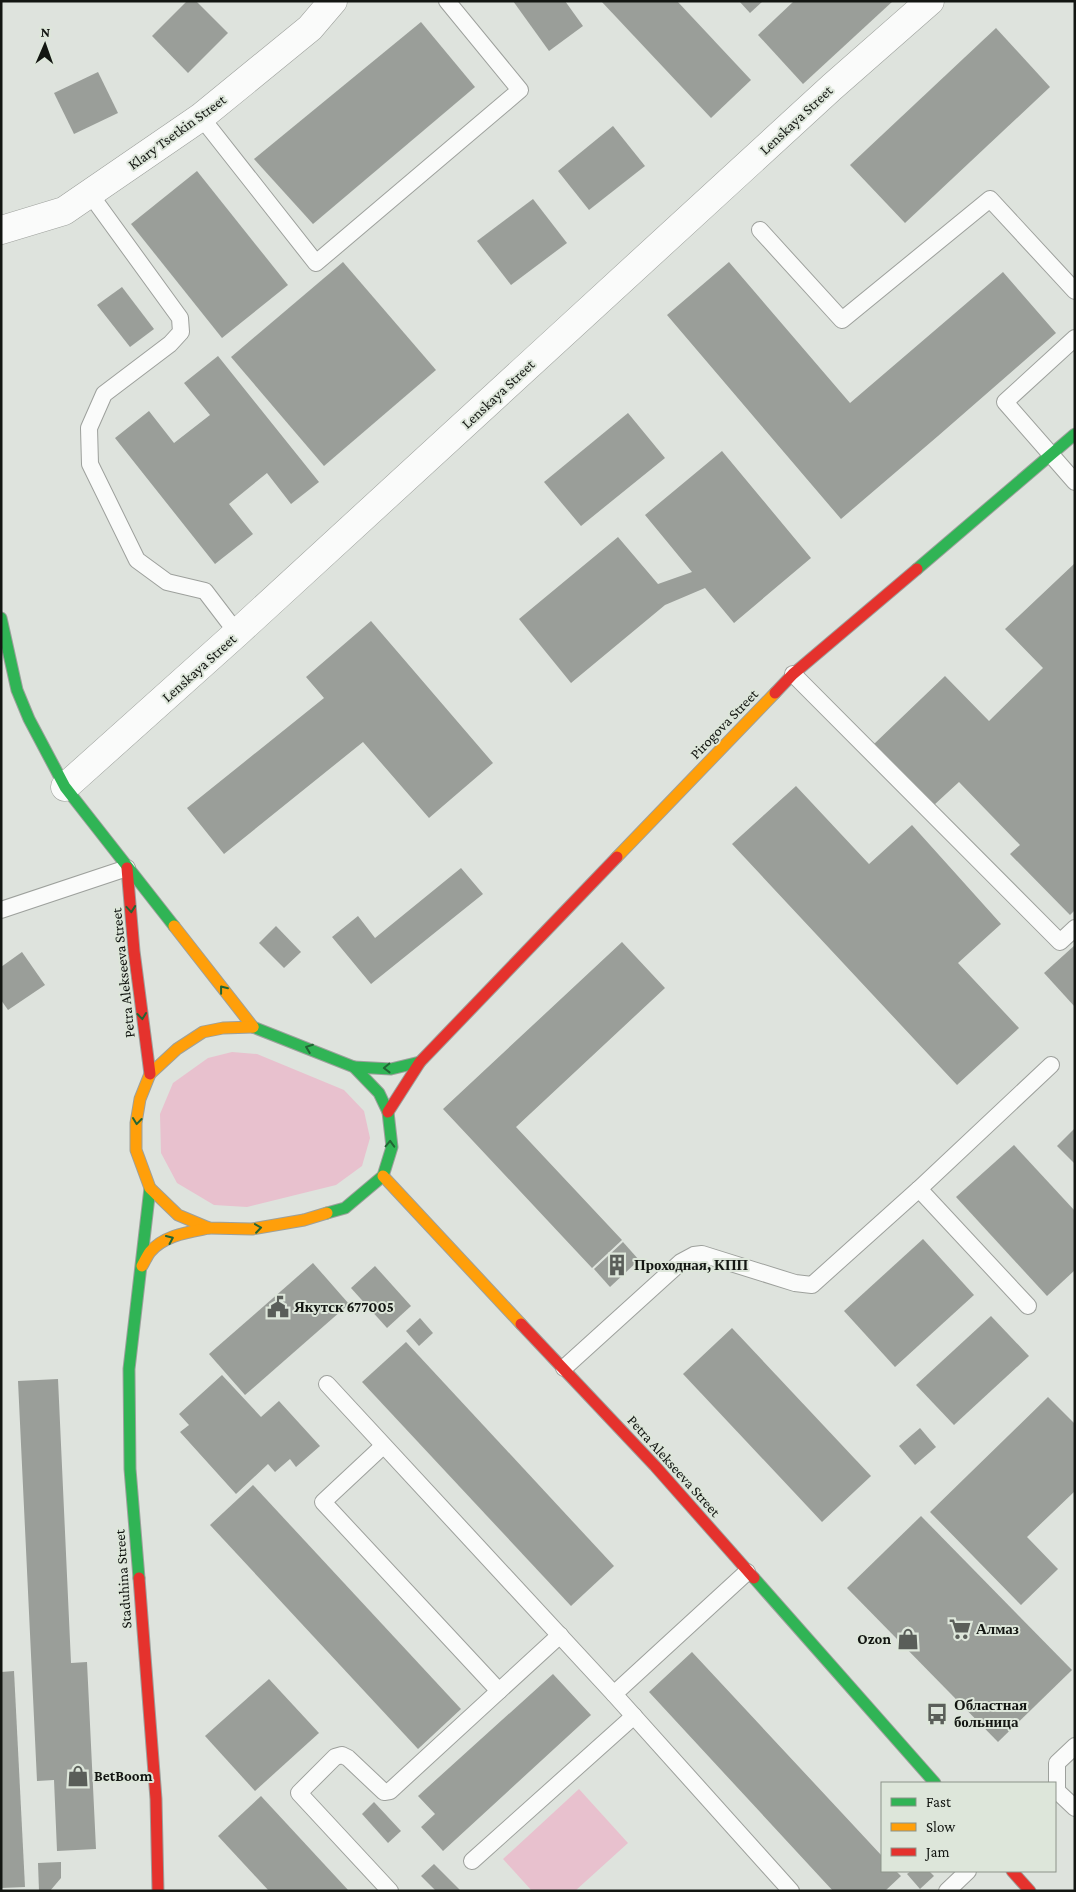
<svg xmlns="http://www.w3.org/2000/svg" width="1076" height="1892" font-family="'Crimson Pro',serif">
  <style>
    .green { fill: #e8c1ce }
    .building { fill: #9a9e99 }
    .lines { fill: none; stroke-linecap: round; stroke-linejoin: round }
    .lane-casing { stroke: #9da09c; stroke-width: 18 }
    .street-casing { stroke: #9da09c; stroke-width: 29 }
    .fast-casing { stroke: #9da09c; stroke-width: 13 }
    .slow-casing { stroke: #9da09c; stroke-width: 13 }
    .jam-casing { stroke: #9da09c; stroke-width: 13 }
    .lane { stroke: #fafbfa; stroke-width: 16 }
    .street { stroke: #fafbfa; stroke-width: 28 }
    .fast { stroke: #30b455; stroke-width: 11 }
    .slow { stroke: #ff9f0a; stroke-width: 11 }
    .jam { stroke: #e5322d; stroke-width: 11 }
    .oneway { stroke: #226534 }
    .labels { text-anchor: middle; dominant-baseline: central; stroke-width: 4; stroke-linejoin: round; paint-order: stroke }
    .street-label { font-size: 15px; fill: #131612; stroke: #dde6da }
    .poi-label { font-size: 15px; font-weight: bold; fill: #131612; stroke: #dde6da; text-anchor: start }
  </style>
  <rect width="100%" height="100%" fill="#dee3dd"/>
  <g class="green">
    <path d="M232,1052L257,1054L344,1090L364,1111L370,1138L362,1166L336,1185L247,1207L214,1205L177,1183L161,1153L160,1114L173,1083L208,1058Z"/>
    <path d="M579,1789L628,1843L575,1891H532L503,1859Z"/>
  </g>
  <g class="building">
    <path d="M187,1H196L228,33L188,73L152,36Z"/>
    <path d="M513,1H565L583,26L549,51Z"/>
    <path d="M601,1H677L751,80L711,118Z"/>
    <path d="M739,1H763L750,13Z"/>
    <path d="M794,1H893L803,84L758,35Z"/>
    <path d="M421,22L475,87L313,224L254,159Z"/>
    <path d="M996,28L1050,87L905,223L850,165Z"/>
    <path d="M98,72L118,113L74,134L54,93Z"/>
    <path d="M613,126L645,166L589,210L558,171Z"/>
    <path d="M197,171L288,285L222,338L131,224Z"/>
    <path d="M533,199L567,243L511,285L477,241Z"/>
    <path d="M343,262L436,370L324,466L231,357Z"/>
    <path d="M729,262L850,403L1003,272L1056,333L938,436L841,519L667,315Z"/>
    <path d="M122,287L154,329L130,347L97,305Z"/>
    <path d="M218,356L319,482L291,504L267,473L229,504L253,534L215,564L115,438L149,411L174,443L210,415L184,383Z"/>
    <path d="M628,413L665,458L581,526L544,482Z"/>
    <path d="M722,451L811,558L734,623L705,588L665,605L571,683L519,619L618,537L658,584L692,572L645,515Z"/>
    <path d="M1075,563V910L1070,915L1010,854L1020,845L959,782L934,805L874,744L945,676L989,721L1043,668L1005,629Z"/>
    <path d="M371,621L493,763L429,818L363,742L224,854L187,808L324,698L306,677Z"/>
    <path d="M796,786L869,864L912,825L1001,924L958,963L1019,1028L957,1085L732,844Z"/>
    <path d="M461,868L483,894L371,984L332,937L358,916L375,938Z"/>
    <path d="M276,926L301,952L284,968L259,943Z"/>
    <path d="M622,942L665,988L516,1127L622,1240L592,1268L443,1109Z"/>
    <path d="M1075,945V1007L1044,973Z"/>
    <path d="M22,952L45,985L8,1010L1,1000V967Z"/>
    <path d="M1075,1128V1164L1057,1146Z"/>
    <path d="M1014,1145L1075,1211V1270L1047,1296L956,1197Z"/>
    <path d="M923,1239L974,1295L895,1367L844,1311Z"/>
    <path d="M623,1242L639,1260L610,1287L594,1269Z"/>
    <path d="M313,1263L349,1304L245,1395L209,1354Z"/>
    <path d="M375,1266L411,1306L387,1328L351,1288Z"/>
    <path d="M991,1316L1029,1356L954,1425L916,1385Z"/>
    <path d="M420,1318L433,1333L419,1346L406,1331Z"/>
    <path d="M732,1328L871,1476L822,1522L683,1374Z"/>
    <path d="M406,1342L614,1566L571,1606L362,1382Z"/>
    <path d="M222,1375L261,1417L279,1401L320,1446L296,1467L290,1459L275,1472L268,1464L236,1494L180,1432L189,1425L179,1414Z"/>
    <path d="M58,1379L71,1663L87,1662L96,1849L57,1851L54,1780L37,1781L18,1381Z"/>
    <path d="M1048,1397L1075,1424V1491L1027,1537L1058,1569L1021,1605L930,1512Z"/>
    <path d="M920,1428L936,1447L915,1465L899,1446Z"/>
    <path d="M253,1485L461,1709L418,1749L210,1525Z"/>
    <path d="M921,1516L1072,1670L998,1742L847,1588Z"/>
    <path d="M692,1652L882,1856V1871H896L901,1876L885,1891H833L649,1692Z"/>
    <path d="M14,1671L25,1887L1,1888V1672Z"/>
    <path d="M553,1674L591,1715L443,1851L421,1827L435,1814L418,1796Z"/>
    <path d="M269,1679L319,1733L255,1791L205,1736Z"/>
    <path d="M261,1796L349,1891H269L218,1836Z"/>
    <path d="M374,1802L401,1831L388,1843L362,1814Z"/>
    <path d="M61,1862V1878L50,1891H39L38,1863Z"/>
    <path d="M434,1864L461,1891H436L421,1876Z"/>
    <path d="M911,1871H929L934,1876L920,1889L907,1874Z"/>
  </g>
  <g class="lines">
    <g class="lane-casing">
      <g id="lane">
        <path d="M201,117L316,263L520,90L447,1"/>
        <path d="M90,194L180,318L181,332L170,344L104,394L89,428L90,464L137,560L167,582L205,591L237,633"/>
        <path d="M760,230L842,320L990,199L1075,291"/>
        <path d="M1075,338L1005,402L1075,482"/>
        <path d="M793,674L1060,942L1075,928"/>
        <path d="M1,910L127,868"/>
        <path d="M919,1189L1028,1306"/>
        <path d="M564,1368L681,1262L694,1255L702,1254L795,1283L812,1285L919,1189L1051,1065"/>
        <path d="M327,1384L614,1694L791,1891"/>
        <path d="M383,1446L323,1502L499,1691"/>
        <path d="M614,1694L747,1572"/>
        <path d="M1075,1746L1057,1763V1791L1075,1808"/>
        <path d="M472,1861L634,1716"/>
        <path d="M390,1891L299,1793L335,1757L342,1755L348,1758L384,1792L390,1791L560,1635"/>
        <path d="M947,1891L968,1871"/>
      </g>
    </g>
    <g class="street-casing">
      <g id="street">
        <path d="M1,230L64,211L201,117L310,28L333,1"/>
        <path d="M65,787L237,633L832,87L930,1"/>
      </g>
    </g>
    <g class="fast-casing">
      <g id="fast">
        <path d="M917,569L1075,434"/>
        <path d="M1,618L17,690L29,719L65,787L174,926"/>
        <path d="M253,1027L354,1067L379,1093L388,1112L392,1147L383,1176L345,1208L327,1213"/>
        <path d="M354,1067L391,1069L420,1062"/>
        <path d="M139,1578L130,1469L129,1369L150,1188"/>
        <path d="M754,1578L935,1783"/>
      </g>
    </g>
    <g class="slow-casing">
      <g id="slow">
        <path d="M617,857L775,693"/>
        <path d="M174,926L253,1027"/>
        <path d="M253,1027L223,1028L203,1032L177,1049L150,1074L140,1099L136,1123V1150L150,1188L178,1215L209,1228L252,1229L304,1220L327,1213"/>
        <path d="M383,1176L521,1324"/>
        <path d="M142,1266C145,1261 147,1256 150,1252C164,1235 189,1232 209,1228"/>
      </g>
    </g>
    <g class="jam-casing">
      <g id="jam">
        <path d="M775,693L793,674L917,569"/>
        <path d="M127,868L134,951L150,1074"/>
        <path d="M388,1112L420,1062L617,857"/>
        <path d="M521,1324L655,1466L754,1578"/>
        <path d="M139,1578L156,1799L158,1891"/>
        <path d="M1012,1871L1030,1891"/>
      </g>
    </g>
    <use href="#lane" class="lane"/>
    <use href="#street" class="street"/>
    <use href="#fast" class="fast"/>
    <use href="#slow" class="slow"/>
    <use href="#jam" class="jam"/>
  </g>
  <defs><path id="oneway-chevron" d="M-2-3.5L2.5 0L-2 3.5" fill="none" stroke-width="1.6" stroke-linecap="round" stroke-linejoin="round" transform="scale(1.25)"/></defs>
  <g class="oneway">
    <use href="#oneway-chevron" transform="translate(131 909) rotate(85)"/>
    <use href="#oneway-chevron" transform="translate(223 989) rotate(-128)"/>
    <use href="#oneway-chevron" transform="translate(142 1016) rotate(83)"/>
    <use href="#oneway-chevron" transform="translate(309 1048) rotate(-159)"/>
    <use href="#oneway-chevron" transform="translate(387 1068) rotate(179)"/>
    <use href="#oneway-chevron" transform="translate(137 1121) rotate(97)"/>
    <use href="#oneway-chevron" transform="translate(390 1144) rotate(-88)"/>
    <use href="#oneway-chevron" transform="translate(258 1228) rotate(-8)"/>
    <use href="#oneway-chevron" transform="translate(170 1239) rotate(-24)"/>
  </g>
  <defs>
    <g id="building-bare" transform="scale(1.725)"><path d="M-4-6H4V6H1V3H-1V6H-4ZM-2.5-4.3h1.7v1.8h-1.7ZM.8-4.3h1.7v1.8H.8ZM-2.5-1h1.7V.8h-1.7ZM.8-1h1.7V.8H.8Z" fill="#5a5e59" stroke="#dde6da" stroke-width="2.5" paint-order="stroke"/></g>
    <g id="civic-bare" transform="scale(1.725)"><path d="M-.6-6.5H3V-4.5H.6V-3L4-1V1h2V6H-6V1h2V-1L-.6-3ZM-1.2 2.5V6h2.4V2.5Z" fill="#5a5e59" stroke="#dde6da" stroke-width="2.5" paint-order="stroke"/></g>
    <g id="supermarket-bare" transform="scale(1.725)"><path d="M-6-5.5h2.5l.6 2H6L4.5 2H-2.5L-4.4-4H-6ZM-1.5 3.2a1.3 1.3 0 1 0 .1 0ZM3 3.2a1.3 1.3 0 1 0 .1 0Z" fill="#5a5e59" stroke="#dde6da" stroke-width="2.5" paint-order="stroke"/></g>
    <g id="shop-bare" transform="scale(1.725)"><path d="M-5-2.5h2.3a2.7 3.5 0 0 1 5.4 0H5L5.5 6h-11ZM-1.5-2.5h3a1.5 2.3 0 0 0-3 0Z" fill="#5a5e59" stroke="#dde6da" stroke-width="2.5" paint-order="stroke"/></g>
    <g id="bus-bare" transform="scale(1.725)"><path d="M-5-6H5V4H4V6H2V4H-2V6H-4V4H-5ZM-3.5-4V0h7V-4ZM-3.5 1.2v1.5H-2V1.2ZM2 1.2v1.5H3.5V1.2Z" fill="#5a5e59" stroke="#dde6da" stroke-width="2.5" paint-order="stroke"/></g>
  </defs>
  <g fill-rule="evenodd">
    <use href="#building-bare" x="617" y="1265"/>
    <use href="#civic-bare" x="278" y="1307"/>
    <use href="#supermarket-bare" x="960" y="1629"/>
    <use href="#shop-bare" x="908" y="1639"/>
    <use href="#bus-bare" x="937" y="1714"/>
    <use href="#shop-bare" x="78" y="1776"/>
  </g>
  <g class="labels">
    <g class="street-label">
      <text transform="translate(796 120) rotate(-43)">Lenskaya Street</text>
      <text transform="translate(177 132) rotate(-36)">Klary Tsetkin Street</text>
      <text transform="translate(498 394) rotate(-43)">Lenskaya Street</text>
      <text transform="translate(199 668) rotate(-42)">Lenskaya Street</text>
      <text transform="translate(724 724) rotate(-46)">Pirogova Street</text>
      <text transform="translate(123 973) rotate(-96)">Petra Alekseeva Street</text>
      <text transform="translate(674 1466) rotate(48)">Petra Alekseeva Street</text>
      <text transform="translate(123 1579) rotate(-94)">Staduhina Street</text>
    </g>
    <g class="poi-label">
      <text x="634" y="1265">Проходная, КПП</text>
      <text x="294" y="1307">Якутск 677005</text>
      <text x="976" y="1629">Алмаз</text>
      <text x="891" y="1639" text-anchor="end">Ozon</text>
      <text x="954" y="1705">Областная<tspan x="954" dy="17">больница</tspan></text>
      <text x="94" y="1776">BetBoom</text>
    </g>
  </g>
  <rect width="1076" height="1892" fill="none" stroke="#131612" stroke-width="5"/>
  <rect x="881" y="1782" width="175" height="90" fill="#dde6da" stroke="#8c938a"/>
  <rect x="891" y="1798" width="25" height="8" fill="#30b455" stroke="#8c938a"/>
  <text x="926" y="1807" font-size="15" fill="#131612">Fast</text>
  <rect x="891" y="1823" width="25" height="8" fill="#ff9f0a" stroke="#8c938a"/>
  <text x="926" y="1832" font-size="15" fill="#131612">Slow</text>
  <rect x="891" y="1848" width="25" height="8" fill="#e5322d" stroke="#8c938a"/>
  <text x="926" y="1857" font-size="15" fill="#131612">Jam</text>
  <g transform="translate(45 45) rotate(2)" stroke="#dde6da" stroke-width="4" paint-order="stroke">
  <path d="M0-4L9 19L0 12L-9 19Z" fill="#131612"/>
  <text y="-8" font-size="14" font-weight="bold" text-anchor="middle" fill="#131612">N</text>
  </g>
</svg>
